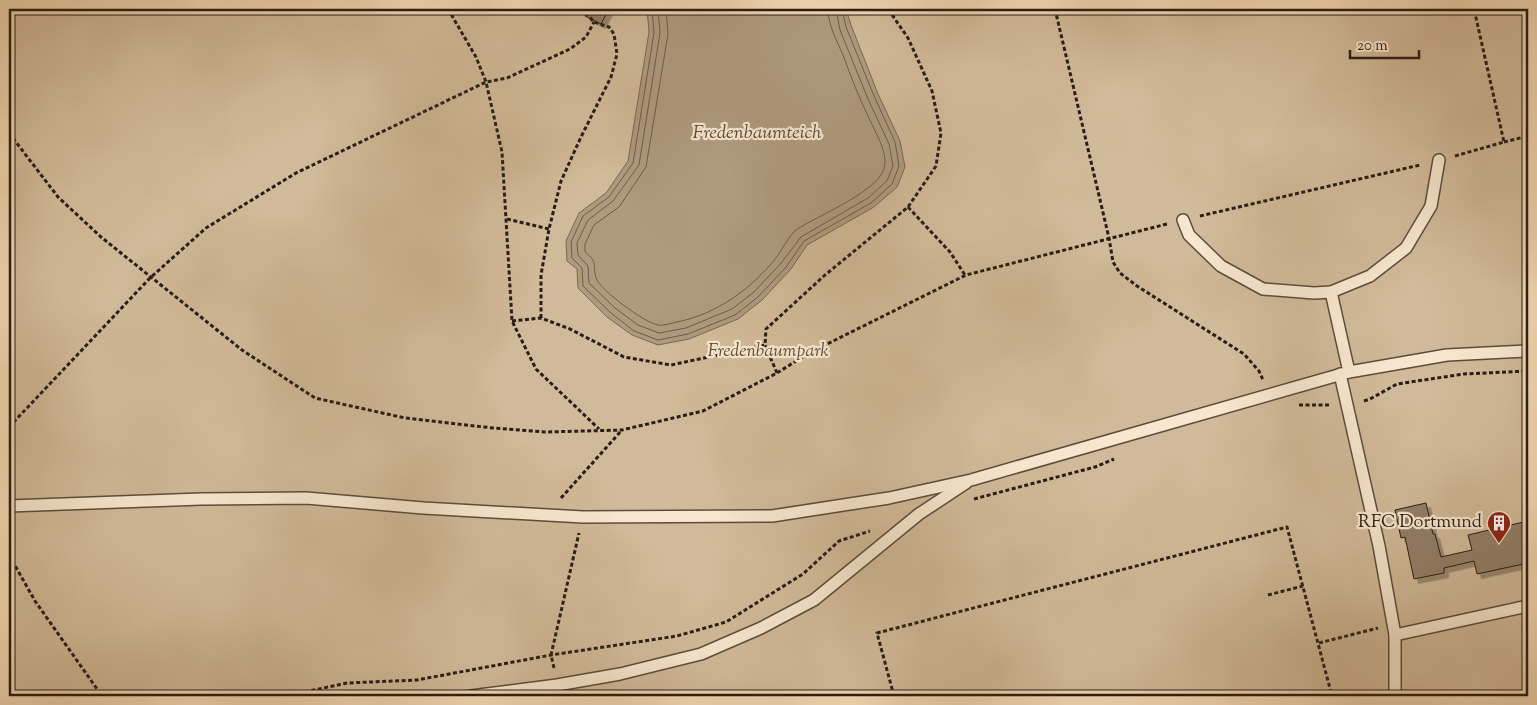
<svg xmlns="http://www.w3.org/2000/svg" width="1537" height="705" font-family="'Sorts Mill Goudy',serif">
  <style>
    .green { fill: #d1ba99; stroke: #7d6c58 }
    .water { fill: #af9a7e; stroke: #796854 }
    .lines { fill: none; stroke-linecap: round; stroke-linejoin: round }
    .shore { stroke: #6c5c4a; stroke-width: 1 }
    .building { fill: #937f68; stroke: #291d16; filter: url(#shadow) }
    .service-casing { stroke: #5c4c3e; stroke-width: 14 }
    .path { stroke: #291d16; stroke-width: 3; stroke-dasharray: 4 2.5; stroke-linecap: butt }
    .service { stroke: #f8e7ce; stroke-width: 11 }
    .labels { text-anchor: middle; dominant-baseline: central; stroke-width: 4.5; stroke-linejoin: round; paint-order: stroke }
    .park-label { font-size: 18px; font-style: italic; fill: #5b4c3d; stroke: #f8e7ce }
    .poi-label { font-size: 18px; fill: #291d16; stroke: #f8e7ce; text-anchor: end }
    .water-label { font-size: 19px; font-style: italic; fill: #58493a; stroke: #f8e7ce }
  </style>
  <defs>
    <filter id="shadow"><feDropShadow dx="4.5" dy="4.5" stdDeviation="0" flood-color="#0004"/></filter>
  </defs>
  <rect width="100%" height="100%" fill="#f4dab4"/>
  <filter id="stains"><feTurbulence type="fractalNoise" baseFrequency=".004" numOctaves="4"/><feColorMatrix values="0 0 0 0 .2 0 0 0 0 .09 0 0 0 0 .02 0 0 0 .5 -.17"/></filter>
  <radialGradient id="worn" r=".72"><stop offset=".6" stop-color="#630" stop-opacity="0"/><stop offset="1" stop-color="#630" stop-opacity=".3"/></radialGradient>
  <path class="green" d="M9,9H1528V696H875L874,694L863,696H9Z"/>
  <path class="water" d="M647,9H846L851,25L878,94L900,141L905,167L897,187L874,207L807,245L791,269L762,300L738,319L689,339L658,345L632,335L607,317L578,288L577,269L567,261L566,241L579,213L606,193L628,161L649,32Z"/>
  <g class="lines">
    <g class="shore">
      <path d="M652,9L654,33L633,163L609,197L583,216L571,242L572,258L582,268L583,286L611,313L634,331L658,340L688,334L735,315L758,297L787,266L804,241L871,203L892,184L899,166L895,142L874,96L846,27L842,9"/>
      <path d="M658,9L660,33L639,165L613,201L588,220L577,243L578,255L588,266L589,283L615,308L638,325L659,333L686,328L732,309L754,292L782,262L801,237L868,198L887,181L893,166L889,144L868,99L840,30L836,9"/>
      <path d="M666,9L668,34L646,167L619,207L594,225L585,244V252C599,263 592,265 596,278C600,290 645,323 658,325C664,326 672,323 677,322C717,314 751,289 776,258C783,249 788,237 796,230C816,216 884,190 885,164C886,149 875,132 869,118C859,98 851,77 843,55C837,41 828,25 828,9"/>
    </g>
  </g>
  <g class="building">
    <path d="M589,9H609L601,24L585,16Z"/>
    <path d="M1426,503L1433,534H1435L1441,557L1472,550L1468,535L1528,521V563L1477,574L1474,561L1444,568V573L1414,579L1405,537L1401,538L1395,510Z"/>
  </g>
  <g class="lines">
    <g class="service-casing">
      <g id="service">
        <path d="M1183,220L1189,235L1221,266L1263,289L1314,293L1331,292"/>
        <path d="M1349,372L1331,292L1370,276L1406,248L1431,206L1439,160"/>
        <path d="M1340,374L1379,546L1395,635V696"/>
        <path d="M9,506L201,499L306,498L423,508L583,517L772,516L889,498L971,480L1349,372L1447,355L1528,351"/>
        <path d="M1395,635L1528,606"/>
        <path d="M471,696L557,685L620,674L701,654L761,628L814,600L919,514L966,483"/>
      </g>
    </g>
    <g class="path">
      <path d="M131,9L148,12L170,9"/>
      <path d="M448,9L476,57L486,82L502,152L512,321L536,369L599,429"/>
      <path d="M1055,9L1109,238L1113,262L1120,273L1137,286L1244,354L1259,371L1263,380"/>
      <path d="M9,133L58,197L101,237L242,350L315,398L405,418L493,428L545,432L622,430L703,411L777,373L807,354L966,275L1167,224"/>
      <path d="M1504,142L1528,136"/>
      <path d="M1455,156L1504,142L1474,9"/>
      <path d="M908,207L950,252L965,275"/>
      <path d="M1200,216L1420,165"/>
      <path d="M507,219L549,229"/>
      <path d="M541,318V275L549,229L561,181L581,137L611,77L617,54L614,34L609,27L594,22L583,9"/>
      <path d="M512,321L541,318L570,329L624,357L671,365L765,345"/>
      <path d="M777,373L765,345L766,329L825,275L908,207L936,166L941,133L932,91L908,38L888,9"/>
      <path d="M1364,401L1370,399L1397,384L1464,374L1528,371"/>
      <path d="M1299,405H1331"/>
      <path d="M9,427L150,278L206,228L296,173L486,82L507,78L570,49L586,37L594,22"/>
      <path d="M561,498L622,430"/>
      <path d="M974,499L1095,467L1114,459"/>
      <path d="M9,555L35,601L102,696"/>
      <path d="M1268,595L1303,586"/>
      <path d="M1319,643L1378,628"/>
      <path d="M554,668L551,655L579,533"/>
      <path d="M286,696L347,683L417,680L551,655L677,636L726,622L803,574L839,541L870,531"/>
      <path d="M894,696L877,633L1287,527L1332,696"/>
    </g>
    <use href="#service" class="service"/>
  </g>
  <defs>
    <g id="building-pin" transform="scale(1.25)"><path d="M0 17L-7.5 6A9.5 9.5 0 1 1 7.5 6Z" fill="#8f2418" stroke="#f8e7ce"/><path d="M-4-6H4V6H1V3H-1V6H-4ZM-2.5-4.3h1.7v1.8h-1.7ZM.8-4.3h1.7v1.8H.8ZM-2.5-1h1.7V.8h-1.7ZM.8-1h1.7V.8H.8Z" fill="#fff"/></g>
  </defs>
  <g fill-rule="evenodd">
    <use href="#building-pin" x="1499" y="523"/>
  </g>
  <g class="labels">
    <g class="park-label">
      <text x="768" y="352">Fredenbaumpark</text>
    </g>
    <g class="poi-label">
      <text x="1482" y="523">RFC Dortmund</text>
    </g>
    <g class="water-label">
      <text x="757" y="133">Fredenbaumteich</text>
    </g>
  </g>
  <rect width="1537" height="705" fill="none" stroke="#f4dab4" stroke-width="30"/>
  <rect x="10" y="10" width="1517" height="685" fill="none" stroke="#291d16" stroke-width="2.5"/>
  <rect x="15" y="15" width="1507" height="675" fill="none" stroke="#291d16"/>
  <path d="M1350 50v8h69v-8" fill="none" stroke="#291d16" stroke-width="2.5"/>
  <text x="1357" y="50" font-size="15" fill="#291d16" stroke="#f8e7ce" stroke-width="4" paint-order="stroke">20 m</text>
  <rect width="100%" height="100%" filter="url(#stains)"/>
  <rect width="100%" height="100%" fill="url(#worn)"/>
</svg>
